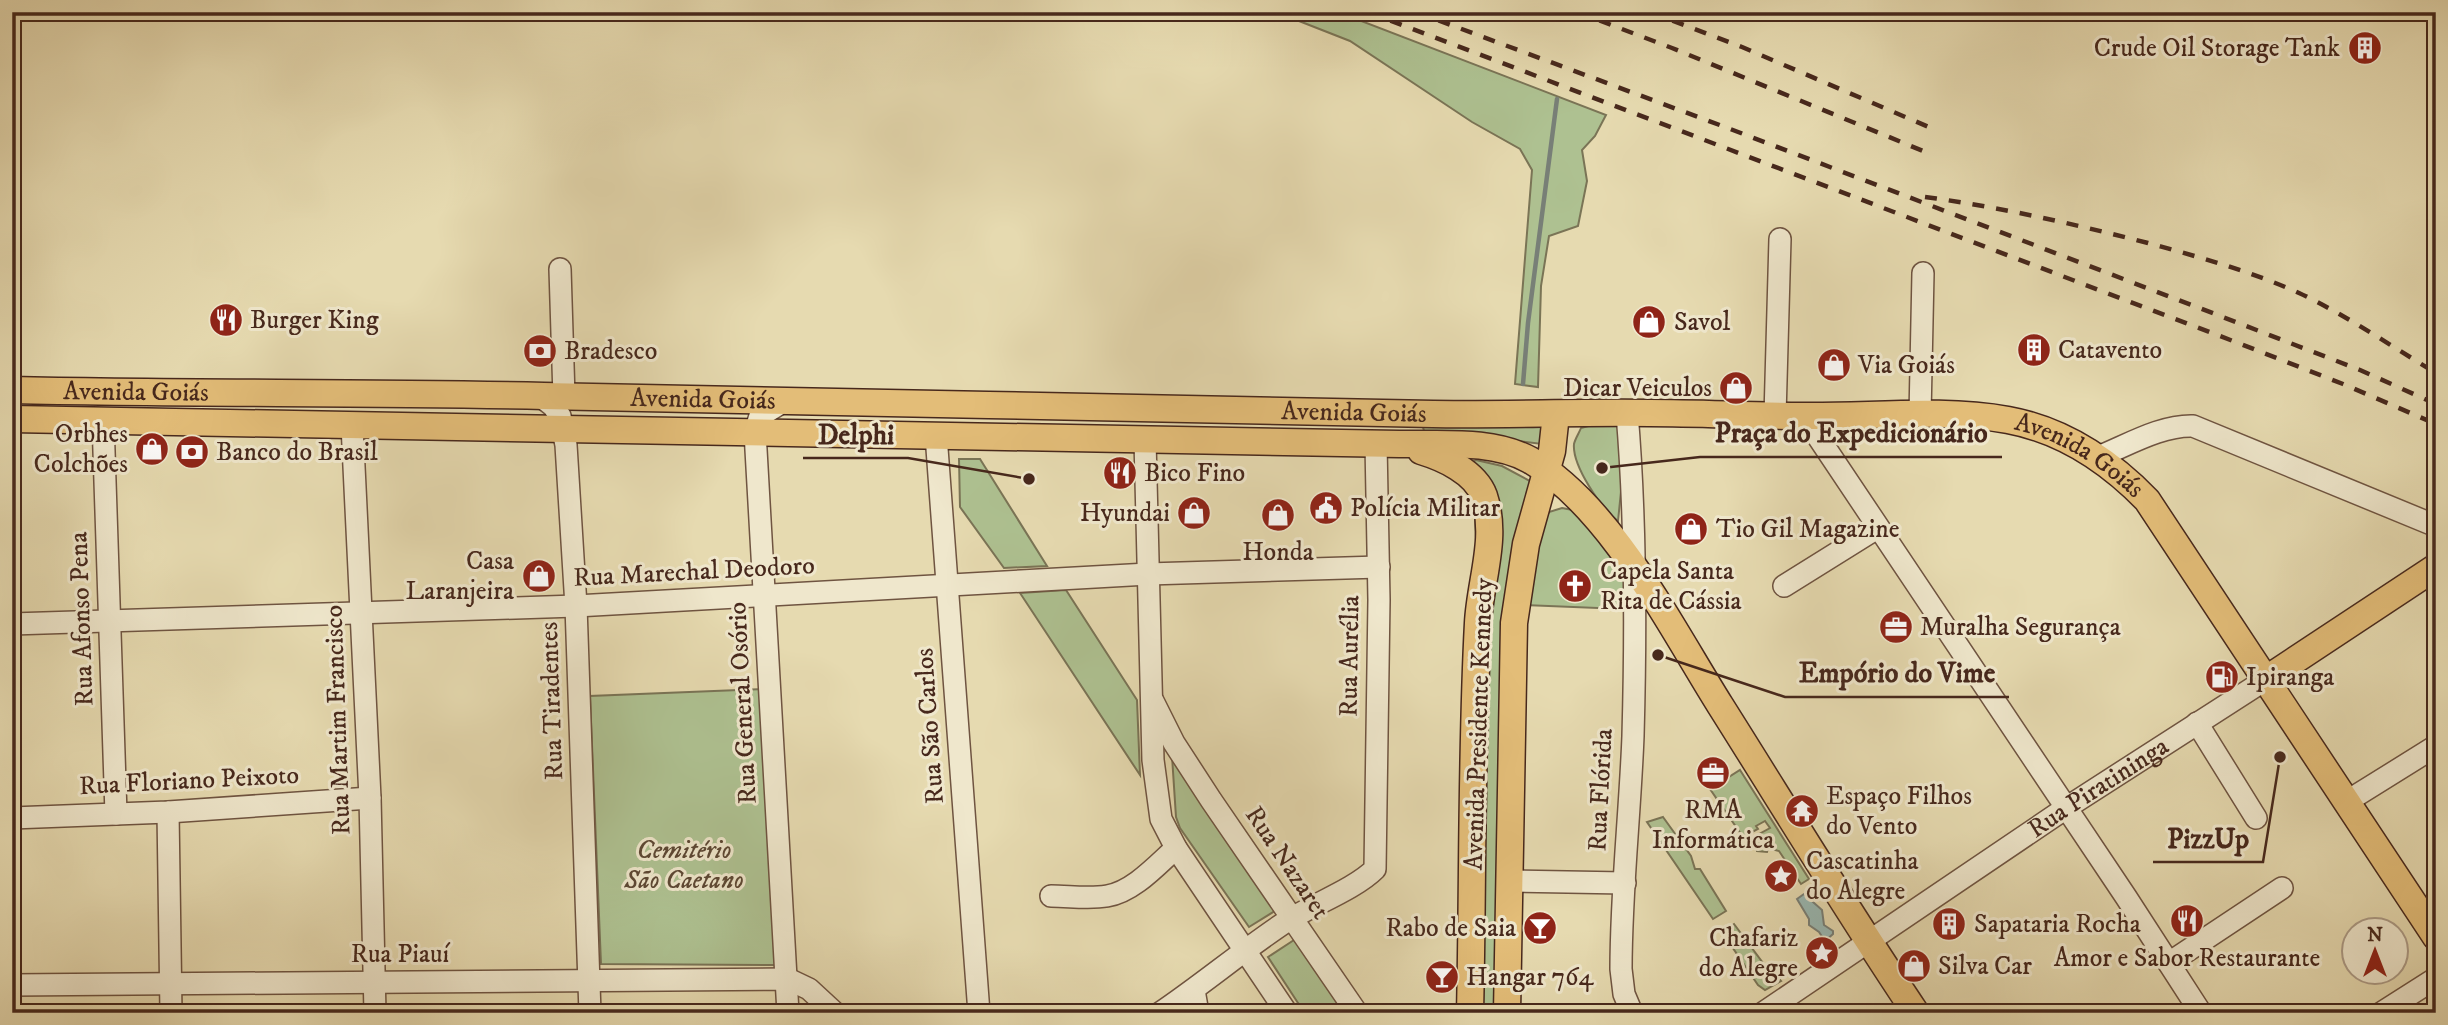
<svg xmlns="http://www.w3.org/2000/svg" width="2448" height="1025" font-family="'IM FELL DW Pica',serif">
  <style>
    .green { fill: #aec191; stroke: #7a7456; stroke-width: 2 }
    .water { fill: #99b9b4; stroke: #787f77; stroke-width: 2 }
    .lines { fill: none; stroke-linecap: round; stroke-linejoin: round }
    .stream { stroke: #787f77; stroke-width: 4.5 }
    .minor-casing { stroke: #6f5441; stroke-width: 24 }
    .major-casing { stroke: #47281c; stroke-width: 29 }
    .minor { stroke: #efe7cc; stroke-width: 21 }
    .major { stroke: #e3bd78; stroke-width: 26 }
    .rail { stroke: #47281c; stroke-width: 4.5; stroke-dasharray: 12 12; stroke-linecap: butt }
    .labels { text-anchor: middle; dominant-baseline: central; stroke-width: 6; stroke-linejoin: round; paint-order: stroke }
    .poi-label { font-size: 26px; fill: #47281c; stroke: #efe7cc; text-anchor: start }
    .street-label { font-size: 26px; fill: #47281c; stroke: #efe7cc }
    .park-label { font-size: 26px; font-style: italic; fill: #5c4733; stroke: #efe7cc }
    .leader { fill: none; stroke: #47281c; stroke-width: 2.5 }
    .callout-dot { fill: #47281c; stroke: #efe7cc; stroke-width: 2.5 }
    .callout-label { font-size: 28px; text-anchor: middle; font-weight: bold; fill: #47281c; stroke: #efe7cc; stroke-width: 6; stroke-linejoin: round; paint-order: stroke }
  </style>
  <rect width="100%" height="100%" fill="#e6dab0"/>
  <filter id="stains"><feTurbulence type="fractalNoise" baseFrequency=".00286" numOctaves="4"/><feColorMatrix values="0 0 0 0 .2 0 0 0 0 .09 0 0 0 0 .02 0 0 0 .5 -.17"/></filter>
  <radialGradient id="worn" r=".72"><stop offset=".6" stop-color="#630" stop-opacity="0"/><stop offset="1" stop-color="#630" stop-opacity=".3"/></radialGradient>
  <g class="green">
    <path d="M1276,12H1338L1606,115L1595,136L1582,150L1587,181L1578,226L1549,236L1541,286L1538,387L1515,384L1532,170L1520,149L1472,122L1350,41Z"/>
    <path d="M1422,424H1539L1545,433L1542,444L1480,436L1425,434Z"/>
    <path d="M1592,425L1622,426L1624,462L1618,521C1601,509 1572,465 1574,444C1575,439 1579,433 1581,428Z"/>
    <path d="M959,459H980L1047,566L1004,568L960,507Z"/>
    <path d="M1476,460L1502,466L1530,481L1501,1013H1480L1482,700L1473,462Z"/>
    <path d="M1562,508L1578,511L1619,563L1625,579L1622,609L1522,605L1535,541L1549,512Z"/>
    <path d="M1066,590L1137,700L1140,775L1020,593Z"/>
    <path d="M764,689L777,965L601,964L590,696Z"/>
    <path d="M1172,756L1278,909L1249,927L1180,828L1176,817Z"/>
    <path d="M1740,770L1809,879L1801,884L1779,851L1768,848L1767,852L1757,851L1756,842L1752,838L1770,828L1765,821L1756,826L1758,829L1743,837L1710,789Z"/>
    <path d="M1663,817L1691,856L1695,869H1700L1726,911L1713,919L1647,822Z"/>
    <path d="M1734,924L1775,979L1778,978L1781,981L1765,990L1758,985L1722,932Z"/>
    <path d="M1297,938L1344,1006H1300L1268,957Z"/>
  </g>
  <path class="water" d="M1804,894L1822,910L1824,925L1833,931V934L1825,941L1819,932L1809,925V919L1797,899Z"/>
  <g class="lines">
    <path class="stream" d="M1523,384L1528,323L1557,99"/>
    <g class="minor-casing">
      <g id="minor">
        <path d="M560,269L564,397"/>
        <path d="M540,396L553,406L560,416L566,445L576,606L590,1013"/>
        <path d="M781,403L760,416L755,432L788,1013"/>
        <path d="M1627,413C1636,520 1636,629 1633,736C1630,814 1621,892 1621,969L1624,994L1632,1013"/>
        <path d="M1920,415L1923,273"/>
        <path d="M1775,416L1780,239"/>
        <path d="M1804,416L2126,897L2201,1013"/>
        <path d="M103,421L116,814"/>
        <path d="M352,425L370,798L375,1013"/>
        <path d="M936,435L979,1013"/>
        <path d="M1145,440L1153,760L1161,819L1176,848L1287,1013"/>
        <path d="M2098,457C2128,445 2161,425 2193,426L2436,526"/>
        <path d="M1784,586L1877,528"/>
        <path d="M12,624L576,606L1148,574L1379,567"/>
        <path d="M1153,701L1174,743L1211,800L1357,1013"/>
        <path d="M2197,723L2256,818"/>
        <path d="M2346,802L2436,746"/>
        <path d="M168,812L171,1013"/>
        <path d="M12,818L168,812L370,798"/>
        <path d="M1509,881L1625,883"/>
        <path d="M1051,896C1069,896 1089,899 1107,896C1133,892 1157,865 1176,848"/>
        <path d="M2169,963L2282,888"/>
        <path d="M12,985L788,979L809,989L835,1013"/>
        <path d="M1194,990L1198,1013"/>
        <path d="M1160,1013C1203,984 1243,950 1287,921C1312,905 1355,889 1375,869L1379,600L1376,444"/>
        <path id="s1" d="M1763,1013L2066,808L2265,680"/>
        <path d="M2381,1013L2436,978"/>
      </g>
    </g>
    <g class="major-casing">
      <g id="major">
        <path id="s2" d="M12,390C189,394 367,392 544,396C840,402 1137,408 1433,414C1506,415 1578,412 1650,413C1701,413 1752,416 1802,416C1870,417 1941,408 2008,420C2062,430 2109,461 2147,500L2436,937"/>
        <path d="M12,419L1399,444C1441,445 1492,439 1530,460C1610,506 1671,627 1720,705C1785,808 1848,912 1916,1013"/>
        <path d="M1421,451C1444,458 1475,472 1484,496C1498,538 1480,581 1478,623C1471,753 1473,883 1470,1013"/>
        <path d="M2265,680L2436,567"/>
        <path d="M1507,1013L1514,623L1526,544L1552,451L1556,414"/>
      </g>
    </g>
    <use href="#minor" class="minor"/>
    <use href="#major" class="major"/>
    <g class="rail">
      <path d="M1368,12L2233,341L2343,384L2436,424"/>
      <path d="M1416,12L1725,127L2215,314L2360,370L2436,404"/>
      <path d="M1577,12L1672,48L1928,153"/>
      <path d="M1650,12L1742,47L1938,131"/>
      <path d="M1925,197C2000,207 2074,224 2148,243C2199,257 2250,271 2299,293C2346,315 2391,346 2436,373"/>
    </g>
  </g>
  <defs>
    <g id="building-disc" transform="scale(1.75)"><circle r="9.5" fill="#8f2418" stroke="#efe7cc"/><path d="M-4-6H4V6H1V3H-1V6H-4ZM-2.5-4.3h1.7v1.8h-1.7ZM.8-4.3h1.7v1.8H.8ZM-2.5-1h1.7V.8h-1.7ZM.8-1h1.7V.8H.8Z" fill="#fff"/></g>
    <g id="restaurant-disc" transform="scale(1.75)"><circle r="9.5" fill="#8f2418" stroke="#efe7cc"/><path d="M-5-6h1v4h1v-4h1v4h1v-4h1v5L-1.5 .5V6h-2V.5L-5-1ZM5-6V6H3V1.5H1.5Q1.5-4 5-6Z" fill="#fff"/></g>
    <g id="shop-disc" transform="scale(1.75)"><circle r="9.5" fill="#8f2418" stroke="#efe7cc"/><path d="M-5-2.5h2.3a2.7 3.5 0 0 1 5.4 0H5L5.5 6h-11ZM-1.5-2.5h3a1.5 2.3 0 0 0-3 0Z" fill="#fff"/></g>
    <g id="bank-disc" transform="scale(1.75)"><circle r="9.5" fill="#8f2418" stroke="#efe7cc"/><path d="M-6-4H6V4H-6ZM0-2.3a2.3 2.3 0 1 0 0 4.6a2.3 2.3 0 1 0 0-4.6Z" fill="#fff"/></g>
    <g id="civic-disc" transform="scale(1.75)"><circle r="9.5" fill="#8f2418" stroke="#efe7cc"/><path d="M-.6-6.5H3V-4.5H.6V-3L4-1V1h2V6H-6V1h2V-1L-.6-3ZM-1.2 2.5V6h2.4V2.5Z" fill="#fff"/></g>
    <g id="church-disc" transform="scale(1.75)"><circle r="9.5" fill="#8f2418" stroke="#efe7cc"/><path d="M-1.2-6h2.4v3.5h3.3v2.4h-3.3V6h-2.4V-.1h-3.3v-2.4h3.3Z" fill="#fff"/></g>
    <g id="office-disc" transform="scale(1.75)"><circle r="9.5" fill="#8f2418" stroke="#efe7cc"/><path d="M-6-3h4V-5.5h4V-3h4V5H-6ZM-1-4.5V-3h2v-1.5ZM-6 0V1H6V0Z" fill="#fff"/></g>
    <g id="fuel-disc" transform="scale(1.75)"><circle r="9.5" fill="#8f2418" stroke="#efe7cc"/><path d="M-5.5-6h7V0h2V4h1.3V-2.5L3-4.5l.8-.8L6-3V5H2.5V1h-1V6h-7ZM-4.2-4.7v3.2H.2V-4.7Z" fill="#fff"/></g>
    <g id="temple-disc" transform="scale(1.75)"><circle r="9.5" fill="#8f2418" stroke="#efe7cc"/><path d="M0-6L5-2H3V0L6.5 2.5H4V6H1.5V3h-3V6H-4V2.5H-6.5L-3 0V-2H-5Z" fill="#fff"/></g>
    <g id="sight-disc" transform="scale(1.75)"><circle r="9.5" fill="#8f2418" stroke="#efe7cc"/><path d="M0-6L1.8-2.2L6-1.7L2.9 1.2L3.7 5.4L0 3.3L-3.7 5.4L-2.9 1.2L-6-1.7L-1.8-2.2Z" fill="#fff"/></g>
    <g id="bar-disc" transform="scale(1.75)"><circle r="9.5" fill="#8f2418" stroke="#efe7cc"/><path d="M-6-5H6L.8 .8V4.5H3.5V6h-7V4.5H-.8V.8Z" fill="#fff"/></g>
  </defs>
  <g fill-rule="evenodd">
    <use href="#building-disc" x="2365" y="48"/>
    <use href="#restaurant-disc" x="226" y="320"/>
    <use href="#shop-disc" x="1649" y="322"/>
    <use href="#building-disc" x="2034" y="350"/>
    <use href="#bank-disc" x="540" y="351"/>
    <use href="#shop-disc" x="1834" y="365"/>
    <use href="#shop-disc" x="1736" y="388"/>
    <use href="#shop-disc" x="152" y="449"/>
    <use href="#bank-disc" x="192" y="452"/>
    <use href="#restaurant-disc" x="1120" y="473"/>
    <use href="#civic-disc" x="1326" y="508"/>
    <use href="#shop-disc" x="1194" y="513"/>
    <use href="#shop-disc" x="1278" y="515"/>
    <use href="#shop-disc" x="1691" y="529"/>
    <use href="#shop-disc" x="539" y="576"/>
    <use href="#church-disc" x="1575" y="586"/>
    <use href="#office-disc" x="1896" y="627"/>
    <use href="#fuel-disc" x="2222" y="677"/>
    <use href="#office-disc" x="1713" y="773"/>
    <use href="#temple-disc" x="1802" y="811"/>
    <use href="#sight-disc" x="1781" y="876"/>
    <use href="#restaurant-disc" x="2187" y="921"/>
    <use href="#building-disc" x="1949" y="924"/>
    <use href="#bar-disc" x="1540" y="928"/>
    <use href="#sight-disc" x="1822" y="953"/>
    <use href="#shop-disc" x="1914" y="966"/>
    <use href="#bar-disc" x="1442" y="977"/>
  </g>
  <g class="labels">
    <g class="poi-label">
      <text x="2340" y="48" text-anchor="end">Crude Oil Storage Tank</text>
      <text x="250" y="320">Burger King</text>
      <text x="1674" y="322">Savol</text>
      <text x="2058" y="350">Catavento</text>
      <text x="564" y="351">Bradesco</text>
      <text x="1858" y="365">Via Goiás</text>
      <text x="1712" y="388" text-anchor="end">Dicar Veiculos</text>
      <text x="128" y="434" text-anchor="end">Orbhes<tspan x="128" dy="30">Colchões</tspan></text>
      <text x="216" y="452">Banco do Brasil</text>
      <text x="1144" y="473">Bico Fino</text>
      <text x="1350" y="508">Polícia Militar</text>
      <text x="1170" y="513" text-anchor="end">Hyundai</text>
      <text x="1716" y="529">Tio Gil Magazine</text>
      <text x="1278" y="552" text-anchor="middle">Honda</text>
      <text x="514" y="561" text-anchor="end">Casa<tspan x="514" dy="30">Laranjeira</tspan></text>
      <text x="1600" y="571">Capela Santa<tspan x="1600" dy="30">Rita de Cássia</tspan></text>
      <text x="1920" y="627">Muralha Segurança</text>
      <text x="2246" y="677">Ipiranga</text>
      <text x="1826" y="796">Espaço Filhos<tspan x="1826" dy="30">do Vento</tspan></text>
      <text x="1713" y="810" text-anchor="middle">RMA<tspan x="1713" dy="30">Informática</tspan></text>
      <text x="1806" y="861">Cascatinha<tspan x="1806" dy="30">do Alegre</tspan></text>
      <text x="1974" y="924">Sapataria Rocha</text>
      <text x="1516" y="928" text-anchor="end">Rabo de Saia</text>
      <text x="1798" y="938" text-anchor="end">Chafariz<tspan x="1798" dy="30">do Alegre</tspan></text>
      <text x="2187" y="958" text-anchor="middle">Amor e Sabor Restaurante</text>
      <text x="1938" y="966">Silva Car</text>
      <text x="1466" y="977">Hangar 764</text>
    </g>
    <g class="street-label">
      <text stroke="none"><textPath href="#s2" startOffset="124">Avenida Goiás</textPath></text>
      <text stroke="none"><textPath href="#s2" startOffset="691">Avenida Goiás</textPath></text>
      <text stroke="none"><textPath href="#s2" startOffset="1342">Avenida Goiás</textPath></text>
      <text stroke="none"><textPath href="#s2" startOffset="2077">Avenida Goiás</textPath></text>
      <text transform="translate(694 572) rotate(-3)">Rua Marechal Deodoro</text>
      <text transform="translate(82 619) rotate(-92)">Rua Afonso Pena</text>
      <text transform="translate(1350 656) rotate(-89)">Rua Aurélia</text>
      <text transform="translate(552 701) rotate(-92)">Rua Tiradentes</text>
      <text transform="translate(743 703) rotate(-93)">Rua General Osório</text>
      <text transform="translate(338 720) rotate(-92)">Rua Martim Francisco</text>
      <text transform="translate(1479 724) rotate(-88)">Avenida Presidente Kennedy</text>
      <text transform="translate(930 726) rotate(-94)">Rua São Carlos</text>
      <text transform="translate(189 781) rotate(-3)">Rua Floriano Peixoto</text>
      <text stroke="none"><textPath href="#s1" startOffset="404">Rua Piratininga</textPath></text>
      <text transform="translate(1601 790) rotate(-87)">Rua Flórida</text>
      <text transform="translate(1287 863) rotate(56)">Rua Nazaret</text>
      <text x="400" y="954">Rua Piauí</text>
    </g>
    <g class="park-label">
      <text x="684" y="850">Cemitério<tspan x="684" dy="30">São Caetano</tspan></text>
    </g>
  </g>
  <path class="leader" d="M1602 468L1700 457H2002M1029 479L908 458H803M1658 655L1785 697H2009M2280 757L2263 862H2153"/>
  <g class="callout-dot">
    <circle cx="1602" cy="468" r="7"/>
    <circle cx="1029" cy="479" r="7"/>
    <circle cx="1658" cy="655" r="7"/>
    <circle cx="2280" cy="757" r="7"/>
  </g>
  <g class="callout-label">
    <text x="1851" y="442">Praça do Expedicionário</text>
    <text x="856" y="444">Delphi</text>
    <text x="1897" y="682">Empório do Vime</text>
    <text x="2208" y="848">PizzUp</text>
  </g>
  <rect width="2448" height="1025" fill="none" stroke="#e6dab0" stroke-width="42"/>
  <rect x="14" y="14" width="2420" height="997" fill="none" stroke="#47281c" stroke-width="3.5"/>
  <rect x="21" y="21" width="2406" height="983" fill="none" stroke="#47281c" stroke-width="2"/>
  <g transform="translate(2375 951)"><circle r="33" fill="#efe7cc" stroke="#ac9b86" stroke-width="2"/>
  <path d="M0-5L12 26L0 18L-12 26Z" fill="#8f2418"/>
  <text y="-10" font-size="19" font-weight="bold" text-anchor="middle" fill="#47281c">N</text>
  </g>
  <rect width="100%" height="100%" filter="url(#stains)"/>
  <rect width="100%" height="100%" fill="url(#worn)"/>
</svg>
